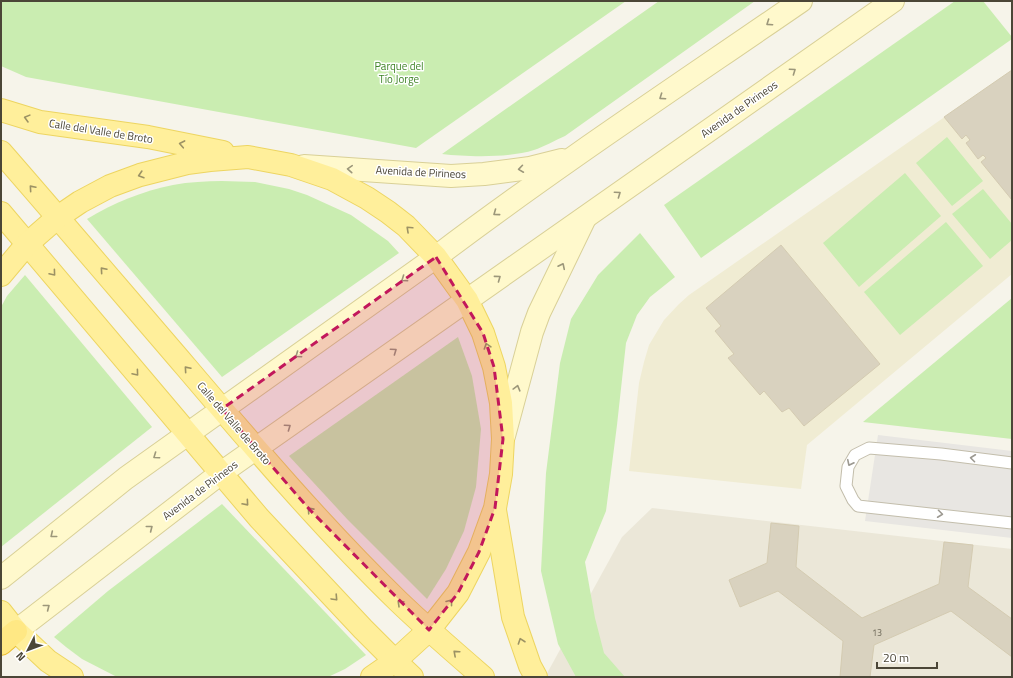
<svg xmlns="http://www.w3.org/2000/svg" width="1013" height="678" font-family="'Titillium Web',sans-serif">
  <style>
    .residential { fill: #ebe7d8 }
    .education { fill: #f0ecd3 }
    .green { fill: #caedb1 }
    .parking { fill: #e8e6e2 }
    .building { fill: #d9d2bf; stroke: #d4cbb1 }
    .lines { fill: none; stroke-linecap: round; stroke-linejoin: round }
    .service-casing { stroke: #c3beac; stroke-width: 13 }
    .secondary-casing { stroke: #d9d097; stroke-width: 24 }
    .primary-casing { stroke: #edd561; stroke-width: 24 }
    .trunk-casing { stroke: #eabd31; stroke-width: 24 }
    .service { stroke: #fff; stroke-width: 11 }
    .secondary { stroke: #fff9cc; stroke-width: 22 }
    .primary { stroke: #ffef9b; stroke-width: 22 }
    .trunk { stroke: #ffe884; stroke-width: 22 }
    .oneway { stroke: #9c977a }
    .oneway2 { stroke: #9c9264 }
    .oneway3 { stroke: #9c9991 }
    .marked { fill: #c2185b; fill-opacity: 0.2; stroke: #c2185b; stroke-width: 3; stroke-dasharray: 8 5; stroke-linejoin: round }
    .labels { text-anchor: middle; dominant-baseline: central; stroke-width: 3; stroke-linejoin: round; paint-order: stroke }
    .number-label { font-size: 9px; fill: #6e6959 }
    .park-label { font-size: 11px; fill: #3d8325; stroke: #fff }
    .street-label { font-size: 11px; fill: #4b4637; stroke: #fff }
  </style>
  <rect width="100%" height="100%" fill="#f6f4ea"/>
  <path class="residential" d="M652,508L1012,549V677H545L622,537Z"/>
  <path class="education" d="M1012,70V274L807,445L801,489L629,471L639,383L644,362L649,345L664,320L679,304L689,295Z"/>
  <g class="green">
    <path d="M1,1H626L416,148L26,77L1,66Z"/>
    <path d="M659,1H755L565,136C555,140 544,147 534,150C509,158 468,157 442,154Z"/>
    <path d="M955,1H983L1012,37V39L701,258L664,205Z"/>
    <path d="M947,137L983,181L952,206L916,163Z"/>
    <path d="M905,173L941,216L859,287L823,243Z"/>
    <path d="M222,181L255,182L289,189L307,195L351,215L388,241L399,253L222,377L87,219C113,203 143,191 173,185C189,182 206,181 222,181Z"/>
    <path d="M983,189L1012,224V240L990,259L952,214Z"/>
    <path d="M946,222L983,266L900,335L864,292Z"/>
    <path d="M640,233L675,277L650,297L637,315L626,343L617,425L606,511L585,562L595,618L604,653L625,677H576L558,644L541,571L546,473L560,363L571,319L598,275Z"/>
    <path d="M25,275L152,427L1,547V307L7,296Z"/>
    <path d="M1012,298V439L863,422Z"/>
    <path d="M458,337L472,376L481,429L476,487L464,531L446,569L427,599L348,520L289,456Z"/>
    <path d="M222,504L366,655L345,669L328,677H117L82,659L66,647L54,637L108,591Z"/>
  </g>
  <path class="parking" d="M878,435L1012,451V538L865,521Z"/>
  <g class="building">
    <path d="M1012,70V200L981,162L986,158L983,155L978,159L966,143L970,140L966,135L962,139L944,117Z"/>
    <path d="M781,245L880,364L804,426L789,408L782,412L764,391L760,395L728,358L734,354L715,331L721,326L706,308Z"/>
    <path d="M771,523L799,526L796,567L862,618L939,584L944,542L973,545L968,587L1012,619V657L951,611L874,645L870,677H840L843,641L778,591L740,607L729,580L767,563Z"/>
  </g>
  <g class="lines">
    <g class="service-casing">
      <path id="service" d="M1012,463L941,454L869,448L855,455L848,467L846,486L853,500L858,506L1012,523"/>
    </g>
    <g class="secondary-casing">
      <g id="secondary">
        <path d="M304,166L451,176L484,174L530,168L562,160"/>
        <path d="M504,436L532,332L539,313L585,218"/>
        <path d="M1,578L126,478L436,257C555,167 679,85 801,1"/>
        <path d="M16,631L221,473L893,1"/>
      </g>
    </g>
    <g class="primary-casing">
      <g id="primary">
        <path d="M1,110L40,122L148,137L223,152"/>
        <path d="M1,152C63,223 124,295 186,367C254,447 322,527 398,601C425,627 454,652 483,677"/>
        <path d="M1,213L259,518L363,629L395,661L412,677"/>
        <path d="M1,275L27,244L58,217L80,202L110,186L140,175L187,163L210,160L248,157L291,165L332,179L367,198L388,212L406,226L436,257L467,300L483,333L494,367L501,403L503,439L501,474L495,508L479,552L458,593L429,630L395,661L372,677"/>
        <path d="M495,510L513,617L530,666L536,677"/>
        <path d="M1,612L16,631L48,661L72,677"/>
      </g>
    </g>
    <g class="trunk-casing">
      <path id="trunk" d="M1,644L16,631"/>
    </g>
    <use href="#service" class="service"/>
    <use href="#secondary" class="secondary"/>
    <use href="#primary" class="primary"/>
    <use href="#trunk" class="trunk"/>
  </g>
  <defs><path id="oneway-chevron" d="M-2-3.5L2.5 0L-2 3.5" fill="none" stroke-width="1.6" stroke-linecap="round" stroke-linejoin="round"/></defs>
  <g class="oneway">
    <use href="#oneway-chevron" transform="translate(769 23) rotate(146)"/>
    <use href="#oneway-chevron" transform="translate(793 71) rotate(-35)"/>
    <use href="#oneway-chevron" transform="translate(662 97) rotate(146)"/>
    <use href="#oneway-chevron" transform="translate(350 169) rotate(-176)"/>
    <use href="#oneway-chevron" transform="translate(521 169) rotate(172)"/>
    <use href="#oneway-chevron" transform="translate(618 194) rotate(-35)"/>
    <use href="#oneway-chevron" transform="translate(496 213) rotate(144)"/>
    <use href="#oneway-chevron" transform="translate(562 266) rotate(-64)"/>
    <use href="#oneway-chevron" transform="translate(498 278) rotate(-36)"/>
    <use href="#oneway-chevron" transform="translate(404 279) rotate(145)"/>
    <use href="#oneway-chevron" transform="translate(394 351) rotate(-35)"/>
    <use href="#oneway-chevron" transform="translate(298 355) rotate(145)"/>
    <use href="#oneway-chevron" transform="translate(517 388) rotate(-75)"/>
    <use href="#oneway-chevron" transform="translate(288 427) rotate(-35)"/>
    <use href="#oneway-chevron" transform="translate(156 456) rotate(145)"/>
    <use href="#oneway-chevron" transform="translate(150 528) rotate(-38)"/>
    <use href="#oneway-chevron" transform="translate(53 535) rotate(141)"/>
    <use href="#oneway-chevron" transform="translate(47 607) rotate(-38)"/>
  </g>
  <g class="oneway2">
    <use href="#oneway-chevron" transform="translate(27 118) rotate(-165)"/>
    <use href="#oneway-chevron" transform="translate(182 144) rotate(-169)"/>
    <use href="#oneway-chevron" transform="translate(141 175) rotate(163)"/>
    <use href="#oneway-chevron" transform="translate(32 188) rotate(-131)"/>
    <use href="#oneway-chevron" transform="translate(409 229) rotate(-137)"/>
    <use href="#oneway-chevron" transform="translate(103 270) rotate(-131)"/>
    <use href="#oneway-chevron" transform="translate(53 273) rotate(50)"/>
    <use href="#oneway-chevron" transform="translate(487 346) rotate(-108)"/>
    <use href="#oneway-chevron" transform="translate(187 369) rotate(-131)"/>
    <use href="#oneway-chevron" transform="translate(136 373) rotate(50)"/>
    <use href="#oneway-chevron" transform="translate(246 503) rotate(49)"/>
    <use href="#oneway-chevron" transform="translate(310 510) rotate(-132)"/>
    <use href="#oneway-chevron" transform="translate(335 598) rotate(47)"/>
    <use href="#oneway-chevron" transform="translate(450 602) rotate(-52)"/>
    <use href="#oneway-chevron" transform="translate(400 603) rotate(-136)"/>
    <use href="#oneway-chevron" transform="translate(521 641) rotate(-109)"/>
    <use href="#oneway-chevron" transform="translate(456 653) rotate(-138)"/>
  </g>
  <g class="oneway3">
    <use href="#oneway-chevron" transform="translate(973 458) rotate(-173)"/>
    <use href="#oneway-chevron" transform="translate(850 463) rotate(116)"/>
    <use href="#oneway-chevron" transform="translate(940 514) rotate(7)"/>
  </g>
  <path class="marked" d="M436,257L483,333L494,367L503,439L495,508L479,552L458,593L429,630L310,510L222,409Z"/>
  <g class="labels">
    <g class="number-label">
      <text x="877" y="632">13</text>
    </g>
    <g class="park-label">
      <text x="399" y="66">Parque del<tspan x="399" dy="13">Tío Jorge</tspan></text>
    </g>
    <g class="street-label">
      <text transform="translate(739 109) rotate(-35)">Avenida de Pirineos</text>
      <text transform="translate(101 131) rotate(9)">Calle del Valle de Broto</text>
      <text transform="translate(421 172) rotate(3)">Avenida de Pirineos</text>
      <text transform="translate(234 423) rotate(49)">Calle del Valle de Broto</text>
      <text transform="translate(200 490) rotate(-37)">Avenida de Pirineos</text>
    </g>
  </g>
  <rect width="1013" height="678" fill="none" stroke="#4b4637" stroke-width="4"/>
  <g transform="translate(28 650) rotate(228)" stroke="#ffffff" stroke-width="3" paint-order="stroke">
  <path d="M0-3L7 15L0 10L-7 15Z" fill="#4b4637"/>
  <text y="-6" font-size="11" font-weight="bold" text-anchor="middle" fill="#4b4637">N</text>
  </g>
  <path d="M877 662v6h60v-6" fill="none" stroke="#4b4637" stroke-width="2"/>
  <text x="883" y="662" font-size="12" fill="#4b4637" stroke="#ffffff" stroke-width="3" paint-order="stroke">20 m</text>
</svg>
